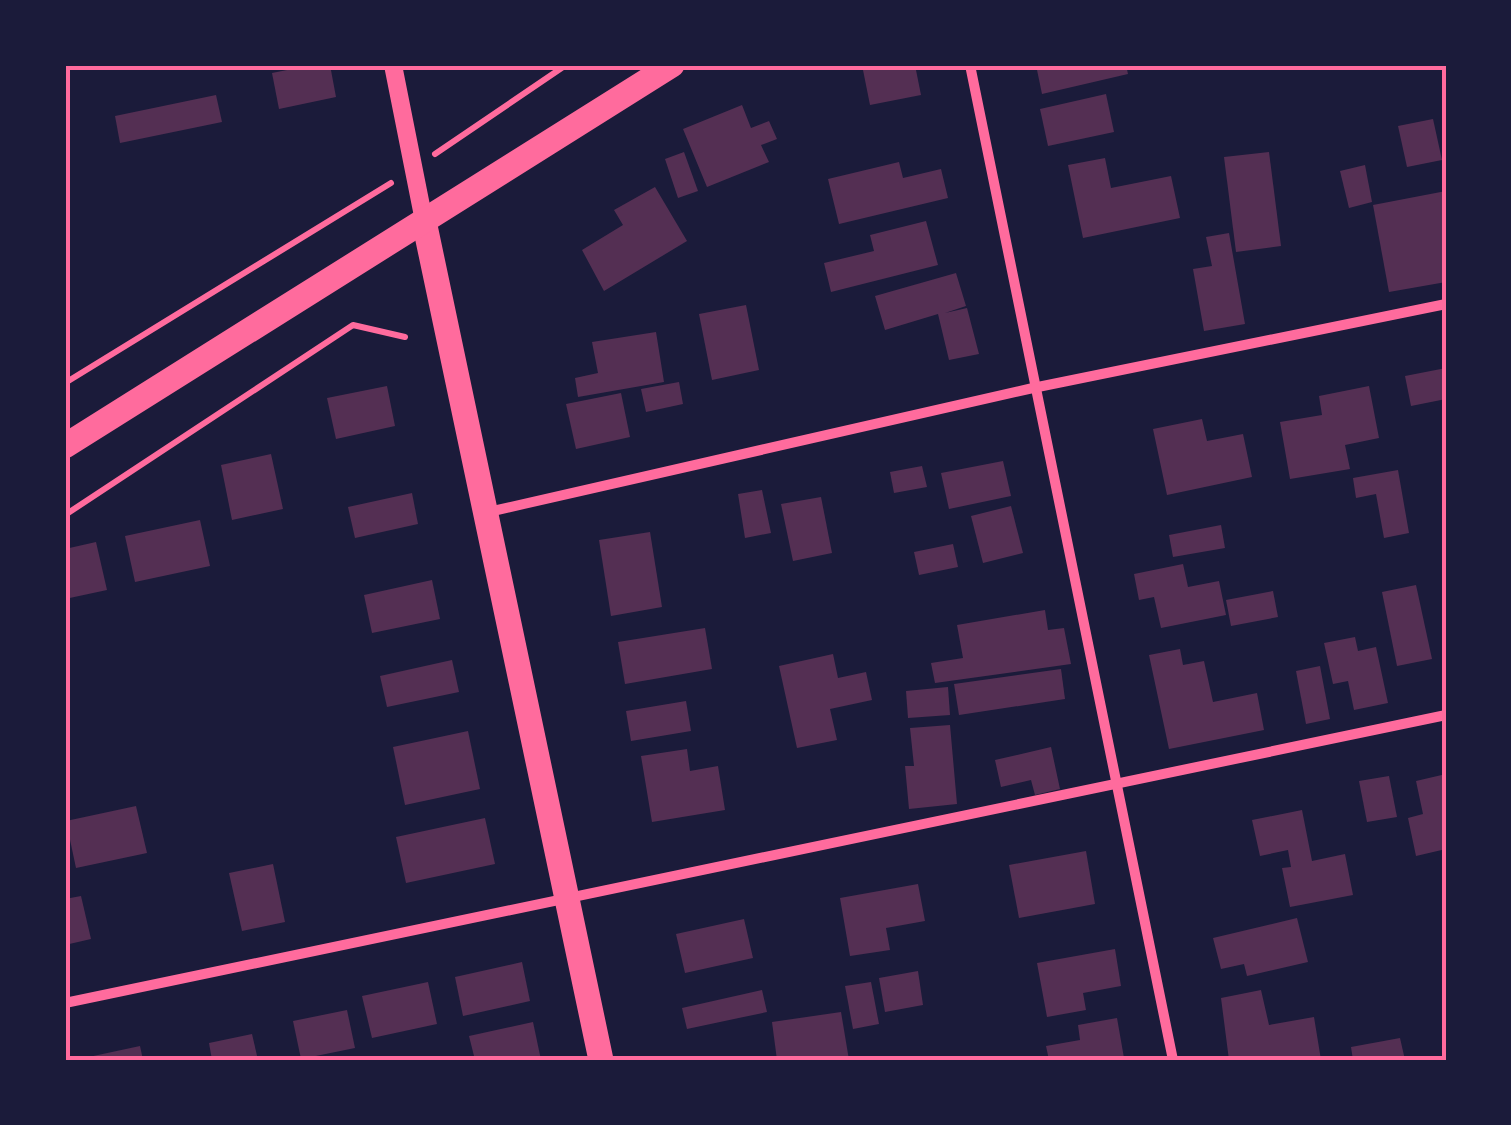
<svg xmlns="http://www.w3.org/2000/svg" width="1511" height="1125" font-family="'DejaVu Sans',sans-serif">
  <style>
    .building { fill: #542f53 }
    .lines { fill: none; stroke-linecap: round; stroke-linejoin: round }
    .path { stroke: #ff6b9d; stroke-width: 6 }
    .minor { stroke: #ff6b9d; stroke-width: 10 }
    .tertiary { stroke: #ff6b9d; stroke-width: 18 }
    .primary { stroke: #ff6b9d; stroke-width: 25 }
    .neatline { fill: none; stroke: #ff6b9d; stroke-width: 4 }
  </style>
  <rect width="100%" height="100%" fill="#1b1b3a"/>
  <g class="building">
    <path d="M312,65H330L336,97L279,109L272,73Z"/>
    <path d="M862,65H915L921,95L870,105Z"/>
    <path d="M1036,65H1126L1128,74L1042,94Z"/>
    <path d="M1106,94L1114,132L1048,146L1040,109Z"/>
    <path d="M216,95L222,122L120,143L115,116Z"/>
    <path d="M742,105L751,128L769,121L777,139L761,145L769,162L707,187L683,129Z"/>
    <path d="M1433,119L1442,160L1407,167L1398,126Z"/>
    <path d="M684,152L698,191L678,198L665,159Z"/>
    <path d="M1269,152L1281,246L1236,252L1224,157Z"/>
    <path d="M1105,158L1111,188L1171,176L1180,218L1083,238L1068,165Z"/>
    <path d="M899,162L903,178L941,169L948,198L839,224L828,179Z"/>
    <path d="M1365,165L1372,202L1349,208L1340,171Z"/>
    <path d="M655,187L687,241L604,291L582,250L623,225L614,210Z"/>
    <path d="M1446,191V282L1389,292L1373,205Z"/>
    <path d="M926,221L938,265L831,292L824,263L874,251L870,235Z"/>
    <path d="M1229,233L1245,324L1204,331L1193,269L1212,266L1206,237Z"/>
    <path d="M956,273L966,306L945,313L967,308L979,354L949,360L938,314L885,330L875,296Z"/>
    <path d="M746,305L759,370L712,380L699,314Z"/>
    <path d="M656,332L664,382L578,397L575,378L598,373L592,342Z"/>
    <path d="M1446,368V399L1411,406L1405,376Z"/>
    <path d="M679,382L683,404L646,412L641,389Z"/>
    <path d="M387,386L395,426L336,439L327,398Z"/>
    <path d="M1369,386L1379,438L1345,445L1350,469L1290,479L1280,422L1322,415L1319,396Z"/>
    <path d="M621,393L630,437L576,449L566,404Z"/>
    <path d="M1202,419L1207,441L1243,434L1252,477L1167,495L1153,429Z"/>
    <path d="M271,454L283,509L232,520L221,465Z"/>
    <path d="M1003,461L1011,496L949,509L941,473Z"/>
    <path d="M922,466L927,487L894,493L890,472Z"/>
    <path d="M1398,470L1409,533L1384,538L1376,494L1356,498L1353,478Z"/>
    <path d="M762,490L771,533L745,538L738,494Z"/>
    <path d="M412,493L418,524L355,538L348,507Z"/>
    <path d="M821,497L832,553L793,561L781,504Z"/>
    <path d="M1011,506L1023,553L983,563L971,516Z"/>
    <path d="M200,520L210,566L135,582L125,536Z"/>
    <path d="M1221,525L1225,548L1173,557L1169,535Z"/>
    <path d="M650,532L662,607L611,616L599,540Z"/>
    <path d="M96,542L107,590L65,599V549Z"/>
    <path d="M953,544L958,567L919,575L914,552Z"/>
    <path d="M1183,564L1188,587L1219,581L1226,615L1161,628L1154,597L1139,600L1134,574Z"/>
    <path d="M432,580L440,619L372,633L364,595Z"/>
    <path d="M1416,585L1432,659L1397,666L1382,592Z"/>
    <path d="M1273,591L1278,617L1231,626L1226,600Z"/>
    <path d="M1045,610L1048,630L1064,628L1071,664L935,683L931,663L963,658L957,625Z"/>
    <path d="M705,628L712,669L625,684L618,642Z"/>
    <path d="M1355,637L1358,651L1376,647L1388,703L1354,710L1348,681L1333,684L1324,643Z"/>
    <path d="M1180,649L1183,665L1204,661L1213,702L1257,693L1264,730L1169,749L1149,655Z"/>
    <path d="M833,654L838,678L866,672L872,700L830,709L837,740L797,748L779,666Z"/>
    <path d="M452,660L459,692L387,707L380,676Z"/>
    <path d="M1320,666L1330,719L1306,724L1296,671Z"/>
    <path d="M1061,669L1065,699L959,715L954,684Z"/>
    <path d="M948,687L950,715L908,718L906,691Z"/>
    <path d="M686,701L691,731L631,741L626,711Z"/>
    <path d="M950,725L957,804L909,809L905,766H914L910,728Z"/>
    <path d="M468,731L480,789L405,805L393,747Z"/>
    <path d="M1051,747L1060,789L1035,795L1031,780L1001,787L995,760Z"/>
    <path d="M687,749L690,771L718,766L725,810L652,822L641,756Z"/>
    <path d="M1446,774V849L1416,856L1408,818L1423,814L1416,781Z"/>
    <path d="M1389,776L1397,817L1367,822L1359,781Z"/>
    <path d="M136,806L147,853L76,868L66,821Z"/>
    <path d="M1302,810L1312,861L1345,854L1353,895L1290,907L1282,868L1291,867L1288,850L1260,856L1252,820Z"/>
    <path d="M485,818L495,864L406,883L396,837Z"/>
    <path d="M1086,851L1095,904L1019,918L1009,865Z"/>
    <path d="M273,864L285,922L242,931L229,873Z"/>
    <path d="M918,884L925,921L886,928L890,950L850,956L840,898Z"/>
    <path d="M81,896L91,939L65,945V899Z"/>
    <path d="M1297,918L1308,962L1247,976L1244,964L1221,969L1213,938Z"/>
    <path d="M744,919L753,958L685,973L676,934Z"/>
    <path d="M1115,949L1121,986L1083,993L1086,1010L1047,1017L1037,963Z"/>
    <path d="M522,962L530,1001L463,1016L455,977Z"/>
    <path d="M918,971L923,1005L885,1012L879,978Z"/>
    <path d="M428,982L437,1024L372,1038L362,996Z"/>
    <path d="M871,982L879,1024L853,1029L845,986Z"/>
    <path d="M762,990L767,1012L687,1029L682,1008Z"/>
    <path d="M1261,990L1269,1025L1314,1017L1321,1060H1229L1221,998Z"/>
    <path d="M347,1010L355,1048L301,1059L293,1021Z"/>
    <path d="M841,1012L849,1060H777L772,1022Z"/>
    <path d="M1117,1018L1124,1058L1049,1060L1046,1046L1080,1040L1078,1025Z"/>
    <path d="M533,1022L541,1060H475L469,1036Z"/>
    <path d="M252,1034L258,1060H212L209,1043Z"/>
    <path d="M1400,1038L1405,1060H1353L1351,1047Z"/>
    <path d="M140,1046L143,1060H84V1058Z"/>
  </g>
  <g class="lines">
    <g class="path">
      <path d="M435,154L566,65"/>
      <path d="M65,383L391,183"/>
      <path d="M65,515L353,325L405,337"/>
    </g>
    <g class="minor">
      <path d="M970,65L1173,1060"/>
      <path d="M484,513L1033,388L1446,304"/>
      <path d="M65,1003L1446,715"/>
    </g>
    <path class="tertiary" d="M393,65L424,221"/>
    <g class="primary">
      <path d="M424,221L601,1060"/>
      <path d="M65,446L672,65"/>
    </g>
  </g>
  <rect width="1511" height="1125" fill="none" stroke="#1b1b3a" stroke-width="135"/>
  <rect x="68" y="68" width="1376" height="990" class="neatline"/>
</svg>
